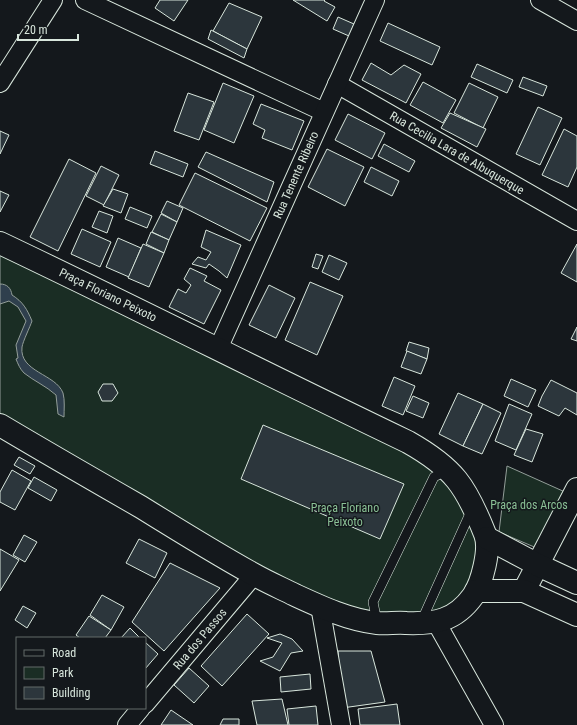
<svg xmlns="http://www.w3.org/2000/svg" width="577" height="725" font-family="'Roboto Condensed',sans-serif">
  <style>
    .green { fill: #1a2d24; stroke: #939e99 }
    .water { fill: #2f3f4d; stroke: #939e99 }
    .building { fill: #2c363c; stroke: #d8e6dc }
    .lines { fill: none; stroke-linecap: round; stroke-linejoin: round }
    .service-casing { stroke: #d8e6dc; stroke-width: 10 }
    .minor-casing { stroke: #d8e6dc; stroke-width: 20 }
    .tertiary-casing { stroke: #d8e6dc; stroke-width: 24 }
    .secondary-casing { stroke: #d8e6dc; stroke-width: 24 }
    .service { stroke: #14181c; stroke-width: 9 }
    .minor { stroke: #14181c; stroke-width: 18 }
    .tertiary { stroke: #14181c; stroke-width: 22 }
    .secondary { stroke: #14181c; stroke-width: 22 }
    .labels { text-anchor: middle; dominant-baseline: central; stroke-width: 3; stroke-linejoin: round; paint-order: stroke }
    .street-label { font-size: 12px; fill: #d8e6dc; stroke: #14181c }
    .park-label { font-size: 12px; fill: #8ac095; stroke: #14181c }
  </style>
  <rect width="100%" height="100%" fill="#14181c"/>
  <g class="green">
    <path d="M0,246L406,444L471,506L418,621L321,603L0,423Z"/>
    <path d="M507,466L565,492L539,549L499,532Z"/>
    <path d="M474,509L485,539L473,590L424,621Z"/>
  </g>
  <path class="water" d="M0,284C7,284 11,288 12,295C23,302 27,309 32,321C30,327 23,341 22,347C19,372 56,374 63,393C65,400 64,410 64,417L58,414L56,395C46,386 34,381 24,373C20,369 18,364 16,359L18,358L16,345L26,321L18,307L9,301L0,304Z"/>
  <g class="building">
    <path d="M160,0H188L174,21L155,8Z"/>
    <path d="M293,0H325L324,1L335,7L327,21Z"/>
    <path d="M229,3L262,17L247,49L213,31Z"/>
    <path d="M338,17L354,24L349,36L333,29Z"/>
    <path d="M388,23L440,47L432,65L380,41Z"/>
    <path d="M211,30L247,49L244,58L208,39Z"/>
    <path d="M371,63L391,75L404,65L421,74L406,103L362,80Z"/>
    <path d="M477,64L513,80L507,93L471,77Z"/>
    <path d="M523,77L547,86L543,96L519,87Z"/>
    <path d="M423,82L456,100L443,123L410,105Z"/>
    <path d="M223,83L254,96L234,143L204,130Z"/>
    <path d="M469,83L498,97L483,128L454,113Z"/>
    <path d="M188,93L214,102L199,140L174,131Z"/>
    <path d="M261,104L304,121L292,150L262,138L265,130L253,124Z"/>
    <path d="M538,107L562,118L540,165L516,154Z"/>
    <path d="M450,113L486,129L477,147L441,128Z"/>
    <path d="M348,114L385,133L372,159L335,140Z"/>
    <path d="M564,129L577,136V167L568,187L542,175Z"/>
    <path d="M0,131L9,135L0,154Z"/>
    <path d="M384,144L415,161L409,172L378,156Z"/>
    <path d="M327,149L364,167L345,206L308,187Z"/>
    <path d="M155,151L188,164L183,177L150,164Z"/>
    <path d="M206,152L274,182L267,202L198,167Z"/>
    <path d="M69,159L96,173L58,251L30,237Z"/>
    <path d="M101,166L119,175L104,205L86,196Z"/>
    <path d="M371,167L399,181L392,196L364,182Z"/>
    <path d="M195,173L267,208L250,241L179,205Z"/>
    <path d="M113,189L128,194L121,213L103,206Z"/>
    <path d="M0,191L9,195L0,212Z"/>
    <path d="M167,201L183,208L177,222L161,213Z"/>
    <path d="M130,207L152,216L147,228L125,219Z"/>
    <path d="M99,211L113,216L107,233L92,227Z"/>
    <path d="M161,214L177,222L169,240L152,232Z"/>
    <path d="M82,229L111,242L100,267L71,254Z"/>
    <path d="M206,230L241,245L227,278L219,271L209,264L206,268L192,264L198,257L206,260L211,252L201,247Z"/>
    <path d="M151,232L169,240L164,253L146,244Z"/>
    <path d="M118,238L141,248L129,277L106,267Z"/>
    <path d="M143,244L164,253L149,287L128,278Z"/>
    <path d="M577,244V282L561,273Z"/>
    <path d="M316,254L323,256L318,269L312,267Z"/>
    <path d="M329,255L347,263L339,280L322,272Z"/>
    <path d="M190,268L207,276L204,281L221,290L204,324L169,307L178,289L186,293L191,285L184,279Z"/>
    <path d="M310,282L343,296L317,355L285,340Z"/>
    <path d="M269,285L295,298L276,338L249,325Z"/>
    <path d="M577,327V341L571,339Z"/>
    <path d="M409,342L429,348L427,359L406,351Z"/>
    <path d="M407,351L427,359L421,374L401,367Z"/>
    <path d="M394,377L415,386L403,415L382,406Z"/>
    <path d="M511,379L536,390L528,407L504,396Z"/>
    <path d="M551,380L577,393V415L565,408L559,416L538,406L542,396Z"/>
    <path d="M103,384H113L118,393L112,401H102L98,392Z"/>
    <path d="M458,393L483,404L463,446L439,434Z"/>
    <path d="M413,396L429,403L423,418L406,411Z"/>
    <path d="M483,404L501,413L482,454L463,446Z"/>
    <path d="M509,404L532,414L516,450L495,441Z"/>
    <path d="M263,425L404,484L380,539L241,479Z"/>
    <path d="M526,429L543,434L532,462L514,455Z"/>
    <path d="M19,457L35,466L30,474L14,465Z"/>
    <path d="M12,470L31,481L15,510L0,502V492Z"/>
    <path d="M34,477L57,490L51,501L28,488Z"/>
    <path d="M24,535L37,542L25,562L13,555Z"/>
    <path d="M139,539L167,553L155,578L126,563Z"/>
    <path d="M0,549L19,560L0,591Z"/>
    <path d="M170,563L220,588L164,651L132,622Z"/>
    <path d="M102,595L124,607L111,630L90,615Z"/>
    <path d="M23,606L36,613L27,628L15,620Z"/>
    <path d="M247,614L269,634L222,686L201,666Z"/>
    <path d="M89,616L111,630L105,638H80L76,635Z"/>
    <path d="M130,628L140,638H121Z"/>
    <path d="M280,634L292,639L303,651L291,653L280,671L260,661L273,657L282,643L267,638Z"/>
    <path d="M145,642L158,654L145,669Z"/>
    <path d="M338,651H371L385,702L342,708Z"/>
    <path d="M189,668L209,686L194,703L174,685Z"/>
    <path d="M310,674L311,689L281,692L280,677Z"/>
    <path d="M282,699L288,725H257L252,701Z"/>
    <path d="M397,704L400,725H360L358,709Z"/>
    <path d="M316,706L318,725H289L287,709Z"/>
    <path d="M171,710L193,725H161Z"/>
    <path d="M223,719H239V725H220Z"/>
  </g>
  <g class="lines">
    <g class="service-casing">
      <g id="service">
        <path d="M377,622L373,602L434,477L447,470"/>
        <path d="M421,622L472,509"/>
      </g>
    </g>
    <g class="minor-casing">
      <g id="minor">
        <path d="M85,0L324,112"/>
        <path d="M540,0L577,21"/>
        <path d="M0,83L53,0"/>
        <path d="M337,84L577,221"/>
        <path d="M218,349L375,0"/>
        <path d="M320,606L341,725"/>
        <path d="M436,622L494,725"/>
        <path d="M145,704L254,575"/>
        <path d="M127,725L141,708"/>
      </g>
    </g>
    <g class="tertiary-casing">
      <path id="tertiary" d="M524,591L577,489"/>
    </g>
    <g class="secondary-casing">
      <g id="secondary">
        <path d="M0,243C137,308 272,377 408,442C454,468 466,486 485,534C491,549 482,583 473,596C455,621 435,624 406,623C397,622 387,624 377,623C349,620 321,607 295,595C281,588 267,582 253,574C215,553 178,530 141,507C94,480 47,453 0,425"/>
        <path d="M487,538L538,565L577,583"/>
        <path d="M476,591H524L577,615"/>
      </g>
    </g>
    <use href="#service" class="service"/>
    <use href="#minor" class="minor"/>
    <use href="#tertiary" class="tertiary"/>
    <use href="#secondary" class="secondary"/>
  </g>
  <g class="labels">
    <g class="street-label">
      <text transform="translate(457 153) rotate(30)">Rua Cecilia Lara de Albuquerque</text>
      <text transform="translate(296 175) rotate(-66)">Rua Tenente Ribeiro</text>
      <text transform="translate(108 295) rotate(26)">Praça Floriano Peixoto</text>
      <text transform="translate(200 639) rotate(-50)">Rua dos Passos</text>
    </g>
    <g class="park-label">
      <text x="529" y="505">Praça dos Arcos</text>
      <text x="345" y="508">Praça Floriano<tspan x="345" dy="14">Peixoto</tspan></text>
    </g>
  </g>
  <rect x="16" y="637" width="130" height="72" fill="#14181c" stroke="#626a69"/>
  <rect x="24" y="650" width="20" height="6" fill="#14181c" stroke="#626a69"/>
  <text x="52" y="657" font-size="12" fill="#d8e6dc">Road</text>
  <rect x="24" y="667" width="20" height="12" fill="#1a2d24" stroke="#626a69"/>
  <text x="52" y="677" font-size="12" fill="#d8e6dc">Park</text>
  <rect x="24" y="687" width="20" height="12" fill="#2c363c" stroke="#626a69"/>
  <text x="52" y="697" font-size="12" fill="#d8e6dc">Building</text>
  <path d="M18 34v6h60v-6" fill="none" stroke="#d8e6dc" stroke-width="2"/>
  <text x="24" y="34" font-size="12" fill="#d8e6dc" stroke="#14181c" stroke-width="3" paint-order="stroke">20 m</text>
</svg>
